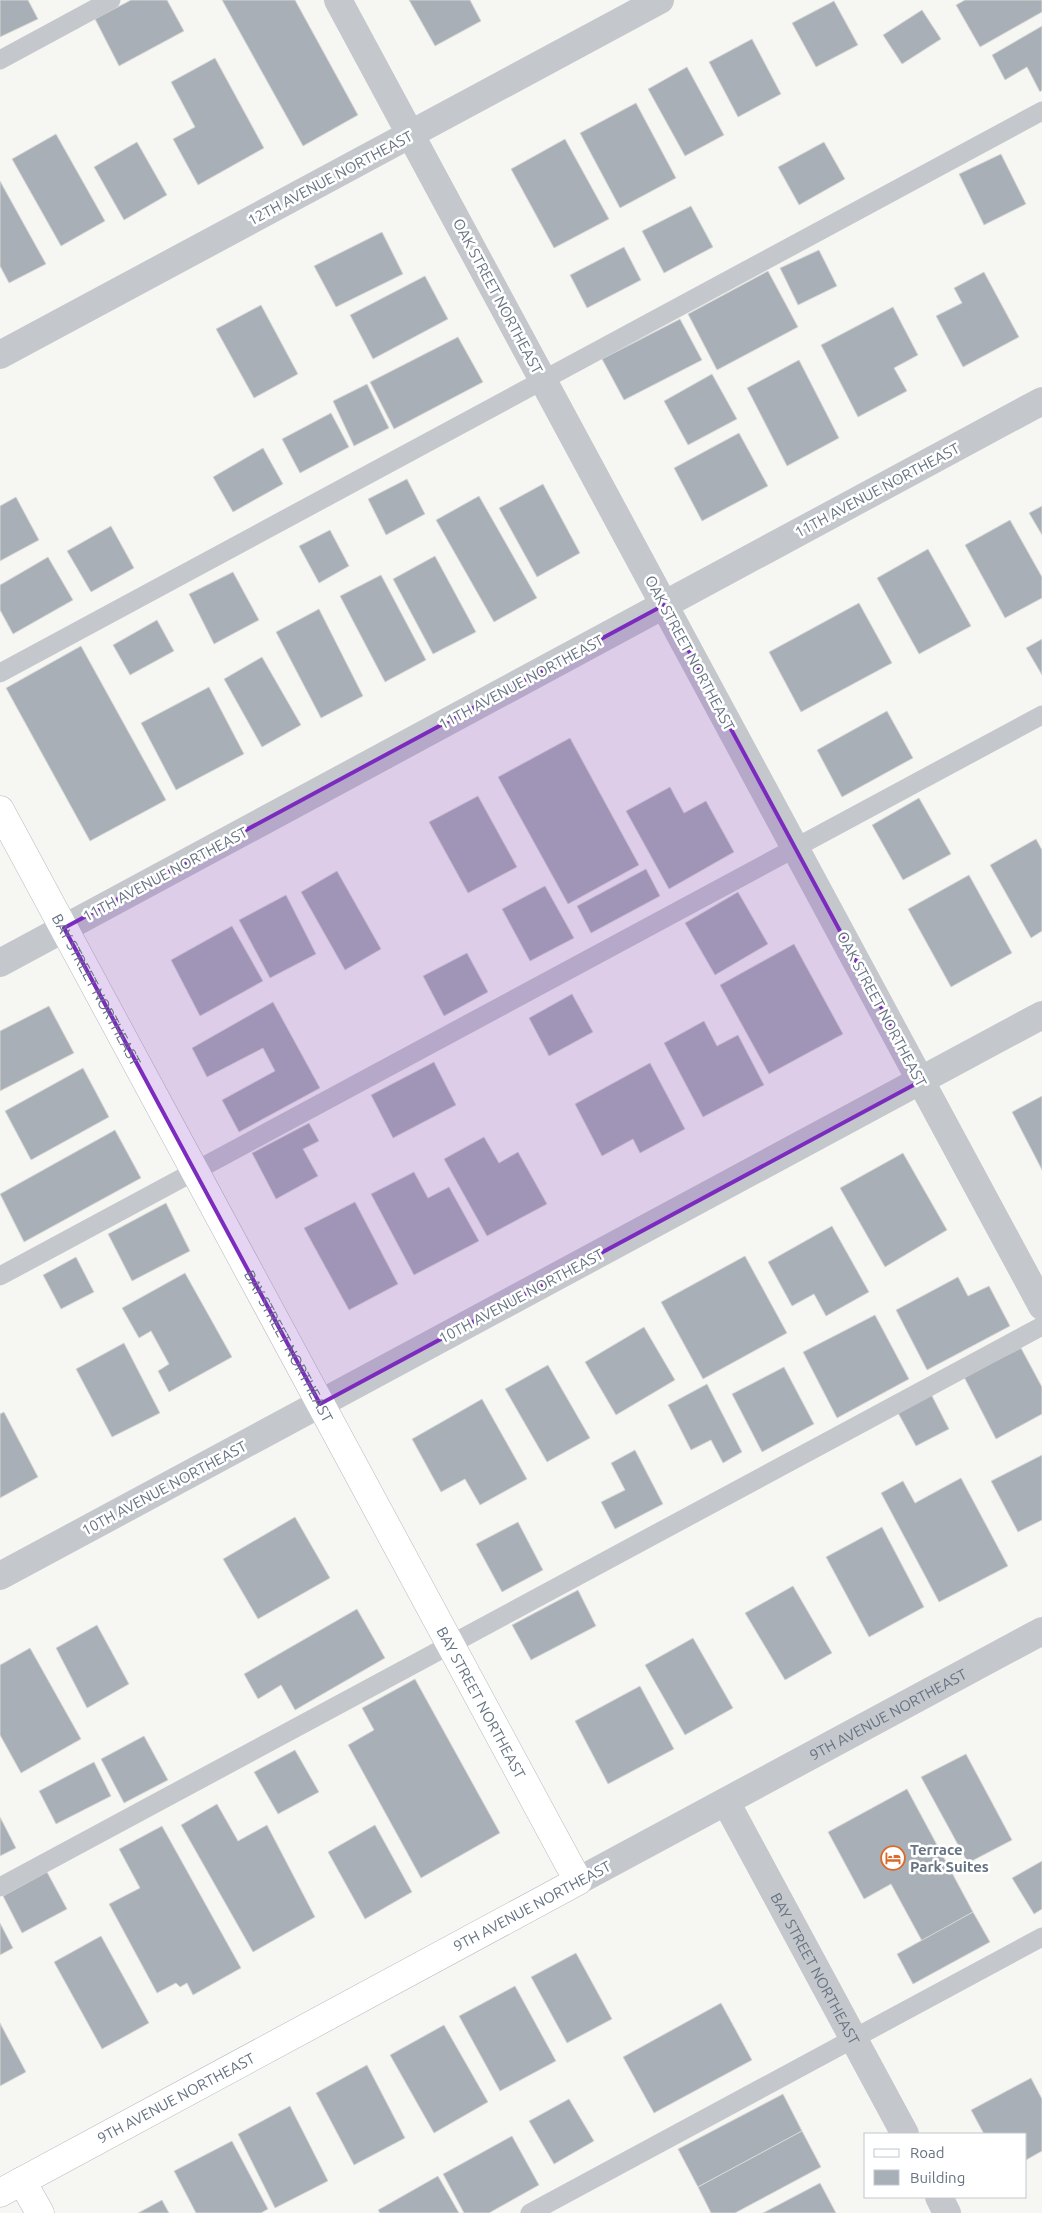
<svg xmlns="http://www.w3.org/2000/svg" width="1042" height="2213" font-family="Ubuntu,sans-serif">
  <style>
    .building { fill: #a9afb6; stroke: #d7d8d6 }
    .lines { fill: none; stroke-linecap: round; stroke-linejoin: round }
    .secondary-casing { stroke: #b6babf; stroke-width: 29 }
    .lane { stroke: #c4c7cb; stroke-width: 19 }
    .street { stroke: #c4c7cb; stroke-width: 28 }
    .secondary { stroke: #fff; stroke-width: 28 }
    .marked { fill: #7b2cbf; fill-opacity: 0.2; stroke: #7b2cbf; stroke-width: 4; stroke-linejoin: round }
    .labels { text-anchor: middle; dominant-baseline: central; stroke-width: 5; stroke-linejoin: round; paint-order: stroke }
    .street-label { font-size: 15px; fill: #667383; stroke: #fff }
    .poi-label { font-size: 15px; font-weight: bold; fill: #667383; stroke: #fff; text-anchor: start }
  </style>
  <rect width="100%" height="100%" fill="#f6f6f3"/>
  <g class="building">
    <path d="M0,0H28L38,19L0,37Z"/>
    <path d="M131,0H167L184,31L119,66L95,19Z"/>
    <path d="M222,0H295L358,115L303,146Z"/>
    <path d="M409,0H470L481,21L435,46Z"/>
    <path d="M965,0H1042V12L980,47L956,5Z"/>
    <path d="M834,1L858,45L816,67L792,23Z"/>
    <path d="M922,10L941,39L902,64L883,35Z"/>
    <path d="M1042,26V90L1040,92L1027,67L1005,80L992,55Z"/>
    <path d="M752,39L781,94L738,117L709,62Z"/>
    <path d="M215,58L264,148L198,185L173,139L195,127L171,82Z"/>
    <path d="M687,67L724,135L685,156L648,89Z"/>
    <path d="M636,103L676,178L620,208L580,133Z"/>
    <path d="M56,134L105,221L61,246L12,159Z"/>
    <path d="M565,139L609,219L554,248L511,169Z"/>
    <path d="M137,142L167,195L124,220L94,167Z"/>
    <path d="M824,142L845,179L799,205L778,167Z"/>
    <path d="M1001,154L1026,204L984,225L959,174Z"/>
    <path d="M0,181L46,264L9,283L0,266Z"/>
    <path d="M691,206L713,247L664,273L642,231Z"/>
    <path d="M382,232L403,274L336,307L314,266Z"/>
    <path d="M624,247L641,280L587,308L570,275Z"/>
    <path d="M819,250L837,286L798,305L780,268Z"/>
    <path d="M768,271L798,327L717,370L688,314Z"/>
    <path d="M984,272L1019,337L963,367L936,316L962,303L954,288Z"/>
    <path d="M425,276L448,319L373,359L350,315Z"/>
    <path d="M261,305L298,374L254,398L216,329Z"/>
    <path d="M893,307L918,355L894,368L907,391L858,417L821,345Z"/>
    <path d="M680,319L702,360L624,400L602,359Z"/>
    <path d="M458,337L483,382L394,429L370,382Z"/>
    <path d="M799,360L839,438L787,466L747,388Z"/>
    <path d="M712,374L737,419L688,445L664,401Z"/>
    <path d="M367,384L389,428L354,446L333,401Z"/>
    <path d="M331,413L349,447L300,473L282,439Z"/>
    <path d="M739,433L768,486L702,521L674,468Z"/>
    <path d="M263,448L283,484L233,512L213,477Z"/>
    <path d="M407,479L425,514L386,535L368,499Z"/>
    <path d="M543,484L580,553L537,577L499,508Z"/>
    <path d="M479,496L537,598L494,622L436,520Z"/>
    <path d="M16,497L39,540L0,561V506Z"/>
    <path d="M1042,506V535L1029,513Z"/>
    <path d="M1010,520L1042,577V598L1005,618L965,545Z"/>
    <path d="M111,526L134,568L91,592L67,551Z"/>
    <path d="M330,530L349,566L319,583L299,546Z"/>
    <path d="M928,549L971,626L919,654L877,578Z"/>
    <path d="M435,556L476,632L433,654L393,579Z"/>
    <path d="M48,557L73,600L13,634L0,610V585Z"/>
    <path d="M233,572L259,620L214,644L189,594Z"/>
    <path d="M381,575L426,660L385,682L340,596Z"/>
    <path d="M859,603L892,663L801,712L769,652Z"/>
    <path d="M319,609L363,696L321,718L276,632Z"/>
    <path d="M157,620L174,651L130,675L113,645Z"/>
    <path d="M1042,639V675L1026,648Z"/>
    <path d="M81,646L166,800L90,841L6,688Z"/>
    <path d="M262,657L301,725L262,747L224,679Z"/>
    <path d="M209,687L244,754L176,790L141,723Z"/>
    <path d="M887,711L913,758L842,797L817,750Z"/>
    <path d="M570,738L639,865L568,904L498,777Z"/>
    <path d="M670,787L684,813L706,801L734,852L669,889L626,811Z"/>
    <path d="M478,796L517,867L468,893L429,822Z"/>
    <path d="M919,798L951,854L903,880L872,825Z"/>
    <path d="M1036,839L1042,850V931L1031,938L990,865Z"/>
    <path d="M646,869L660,896L591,933L577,906Z"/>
    <path d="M337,871L381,949L345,970L301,892Z"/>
    <path d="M969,875L1012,953L951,987L908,909Z"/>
    <path d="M545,886L574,938L530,961L502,909Z"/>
    <path d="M738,892L768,944L715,975L685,923Z"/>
    <path d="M286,895L316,954L270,978L239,920Z"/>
    <path d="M232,926L263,981L200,1016L171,960Z"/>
    <path d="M794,944L843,1034L769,1074L720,985Z"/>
    <path d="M467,953L488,992L444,1016L423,976Z"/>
    <path d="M572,994L593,1032L549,1056L529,1018Z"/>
    <path d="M273,1002L320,1088L239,1132L222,1100L275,1071L263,1048L207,1077L192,1048Z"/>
    <path d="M49,1006L74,1053L0,1091V1031Z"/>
    <path d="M704,1021L717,1046L738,1035L764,1085L703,1117L664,1043Z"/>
    <path d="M434,1062L456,1105L393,1138L371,1095Z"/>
    <path d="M650,1063L685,1129L640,1153L633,1139L602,1156L575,1104Z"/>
    <path d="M83,1068L109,1117L31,1160L5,1111Z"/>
    <path d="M1042,1096V1170L1012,1112Z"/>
    <path d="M309,1123L319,1141L303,1149L318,1176L276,1199L252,1153Z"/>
    <path d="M115,1130L141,1178L24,1242L0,1194Z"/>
    <path d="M484,1137L499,1163L518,1152L547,1204L487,1236L444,1159Z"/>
    <path d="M903,1153L947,1230L885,1267L840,1188Z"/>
    <path d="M414,1172L428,1198L449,1187L479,1241L414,1275L371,1194Z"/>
    <path d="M355,1202L398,1284L349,1310L304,1228Z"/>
    <path d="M166,1203L190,1251L132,1281L108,1234Z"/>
    <path d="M832,1226L869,1292L826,1316L814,1294L792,1306L768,1262Z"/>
    <path d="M745,1256L787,1333L703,1379L661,1302Z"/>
    <path d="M76,1257L94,1292L61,1309L43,1275Z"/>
    <path d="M185,1273L232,1357L169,1392L158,1371L169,1364L151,1331L139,1338L122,1308Z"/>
    <path d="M958,1277L968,1296L989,1286L1010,1326L927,1370L896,1310Z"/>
    <path d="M875,1315L909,1379L837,1418L803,1352Z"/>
    <path d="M644,1327L675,1380L616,1415L585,1362Z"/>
    <path d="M124,1343L160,1413L112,1437L76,1369Z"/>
    <path d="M1021,1348L1042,1387V1414L996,1439L964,1377Z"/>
    <path d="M548,1365L590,1438L547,1462L505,1389Z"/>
    <path d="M784,1367L814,1424L762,1452L732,1394Z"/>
    <path d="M707,1384L742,1452L723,1463L711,1440L691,1450L668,1405Z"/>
    <path d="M931,1394L949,1429L916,1446L897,1411Z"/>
    <path d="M482,1399L527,1479L480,1505L465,1479L441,1492L412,1439Z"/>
    <path d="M4,1412L38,1477L0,1498V1414Z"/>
    <path d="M635,1450L663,1504L615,1529L601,1502L625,1490L611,1463Z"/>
    <path d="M1042,1455V1520L1018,1532L991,1481Z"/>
    <path d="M961,1478L1008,1566L939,1602L881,1493L903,1481L915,1503Z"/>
    <path d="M295,1517L330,1578L258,1619L223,1559Z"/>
    <path d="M518,1522L543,1570L502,1592L476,1544Z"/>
    <path d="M882,1527L924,1607L869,1637L826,1557Z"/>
    <path d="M793,1586L832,1653L785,1680L745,1613Z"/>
    <path d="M578,1590L596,1626L531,1660L512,1625Z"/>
    <path d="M357,1609L385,1658L295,1710L281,1685L258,1699L244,1674Z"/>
    <path d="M97,1625L129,1684L87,1708L56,1648Z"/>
    <path d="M693,1638L733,1708L685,1735L645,1665Z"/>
    <path d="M30,1648L81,1739L21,1773L0,1735V1665Z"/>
    <path d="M415,1679L500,1833L421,1878L348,1745L374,1730L362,1708Z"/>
    <path d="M640,1686L674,1749L608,1784L575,1721Z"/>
    <path d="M144,1736L168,1780L124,1803L101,1759Z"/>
    <path d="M295,1750L319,1792L278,1814L254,1772Z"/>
    <path d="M966,1754L1012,1840L968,1863L921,1777Z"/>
    <path d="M94,1762L111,1796L56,1824L39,1791Z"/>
    <path d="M907,1789L973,1912L922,1941L891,1884L864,1899L828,1832Z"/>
    <path d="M217,1804L238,1841L267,1825L315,1917L253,1952L181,1825Z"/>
    <path d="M0,1817L16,1848L0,1856Z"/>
    <path d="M375,1825L412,1892L365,1919L328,1852Z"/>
    <path d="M162,1826L241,1968L193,1995L187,1983L180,1987L176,1983L157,1993L109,1904L140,1888L119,1849Z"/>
    <path d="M1042,1861V1909L1034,1914L1012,1878Z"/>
    <path d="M47,1872L67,1909L22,1933L3,1896Z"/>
    <path d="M973,1912L990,1942L913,1984L897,1954Z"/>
    <path d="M0,1923L13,1948L0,1955Z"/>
    <path d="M101,1936L149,2023L102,2049L54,1962Z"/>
    <path d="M576,1953L612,2019L567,2043L531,1977Z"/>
    <path d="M515,1986L556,2061L500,2091L459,2016Z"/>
    <path d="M721,2003L752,2060L654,2113L623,2057Z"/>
    <path d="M0,2023L26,2072L0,2086Z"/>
    <path d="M444,2025L488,2102L434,2133L390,2055Z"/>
    <path d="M367,2065L405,2138L354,2165L316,2093Z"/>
    <path d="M1031,2078L1042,2099V2151L1026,2160V2134H984L971,2110Z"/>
    <path d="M783,2094L802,2131L698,2187L678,2149Z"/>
    <path d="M569,2099L594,2141L554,2164L529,2121Z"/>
    <path d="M290,2106L328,2181L275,2208L238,2134Z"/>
    <path d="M802,2131L821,2167L735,2213H711L698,2187Z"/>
    <path d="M512,2136L539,2185L489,2213H464L443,2174Z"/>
    <path d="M232,2141L268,2209L261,2213H196L174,2171Z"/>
    <path d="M438,2176L459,2213H380L378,2210Z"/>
    <path d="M820,2183L836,2213H763Z"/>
    <path d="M162,2200L169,2213H138Z"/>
  </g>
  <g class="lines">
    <g class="secondary-casing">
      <g id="secondary">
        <path id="s3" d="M0,810L578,1881L0,2193"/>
        <path d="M22,2181L40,2213"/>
      </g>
    </g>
    <g class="lane">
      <path d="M0,60L111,0"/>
      <path d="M0,673L1042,111"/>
      <path d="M0,1276L1042,715"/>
      <path d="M0,1887L1042,1326"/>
      <path d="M530,2213L1042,1937"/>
    </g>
    <g class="street">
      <path d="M338,0L1042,1306"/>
      <path d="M0,355L660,0"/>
      <path d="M0,963L1042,401"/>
      <path d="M0,1576L1042,1015"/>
      <path id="s1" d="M726,1802L905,2134"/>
      <path id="s2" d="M578,1881L1042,1631"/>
      <path d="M939,2197L947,2213"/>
    </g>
    <use href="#secondary" class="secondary"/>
  </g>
  <path class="marked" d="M664,605L921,1081L320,1404L64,928Z"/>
  <defs>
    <g id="hotel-ring" transform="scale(1.25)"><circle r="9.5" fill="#fff" stroke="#dc6a2d" stroke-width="1.5"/><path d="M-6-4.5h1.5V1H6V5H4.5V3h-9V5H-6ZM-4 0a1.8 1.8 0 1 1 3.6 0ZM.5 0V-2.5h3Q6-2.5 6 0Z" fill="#dc6a2d"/></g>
  </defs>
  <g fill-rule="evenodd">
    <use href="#hotel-ring" x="893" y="1858"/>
  </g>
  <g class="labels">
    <g class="street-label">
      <text transform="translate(330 178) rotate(-28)">12TH AVENUE NORTHEAST</text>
      <text transform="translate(498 296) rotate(62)">OAK STREET NORTHEAST</text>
      <text transform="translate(877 490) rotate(-28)">11TH AVENUE NORTHEAST</text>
      <text transform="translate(690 653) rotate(62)">OAK STREET NORTHEAST</text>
      <text transform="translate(521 682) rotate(-28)">11TH AVENUE NORTHEAST</text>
      <text transform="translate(165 874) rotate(-28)">11TH AVENUE NORTHEAST</text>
      <text stroke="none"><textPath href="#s3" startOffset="204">BAY STREET NORTHEAST</textPath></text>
      <text transform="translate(882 1009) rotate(62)">OAK STREET NORTHEAST</text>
      <text transform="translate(521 1296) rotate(-28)">10TH AVENUE NORTHEAST</text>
      <text stroke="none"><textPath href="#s3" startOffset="609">BAY STREET NORTHEAST</textPath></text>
      <text transform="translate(164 1488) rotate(-28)">10TH AVENUE NORTHEAST</text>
      <text stroke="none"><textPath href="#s3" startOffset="1014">BAY STREET NORTHEAST</textPath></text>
      <text stroke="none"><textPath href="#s2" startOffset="352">9TH AVENUE NORTHEAST</textPath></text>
      <text transform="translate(532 1906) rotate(-28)">9TH AVENUE NORTHEAST</text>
      <text stroke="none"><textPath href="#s1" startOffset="189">BAY STREET NORTHEAST</textPath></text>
      <text transform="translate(176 2098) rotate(-28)">9TH AVENUE NORTHEAST</text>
    </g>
    <g class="poi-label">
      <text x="910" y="1849">Terrace<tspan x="910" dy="17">Park Suites</tspan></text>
    </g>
  </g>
  <rect x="864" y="2133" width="162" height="65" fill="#ffffff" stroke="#c2c7cd"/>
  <rect x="874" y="2149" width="25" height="8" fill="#ffffff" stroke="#c2c7cd"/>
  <text x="910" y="2158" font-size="15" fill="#667383">Road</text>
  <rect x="874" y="2170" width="25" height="15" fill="#a9afb6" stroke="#c2c7cd"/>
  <text x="910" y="2183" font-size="15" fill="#667383">Building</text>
</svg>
